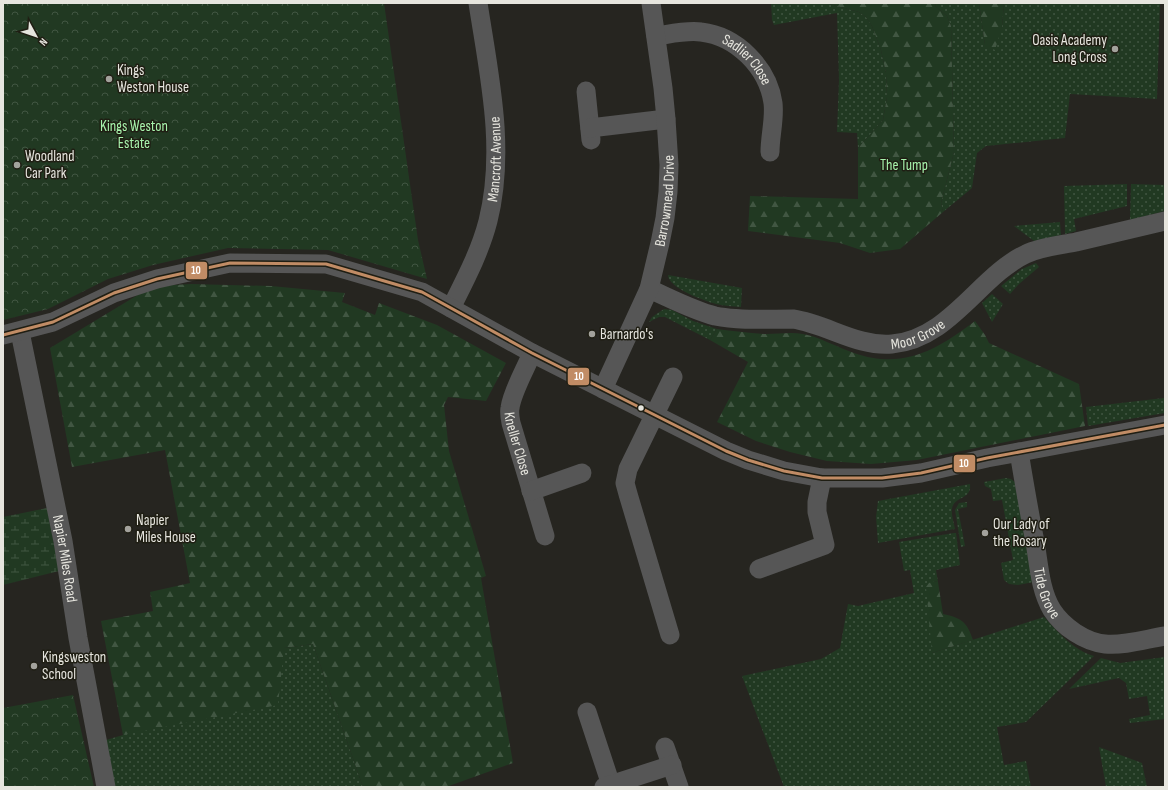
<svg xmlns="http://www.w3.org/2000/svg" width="1168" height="790" font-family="'Sofia Sans Condensed',sans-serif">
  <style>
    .grass { fill: url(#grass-dots) }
    .forest { fill: url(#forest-firs) }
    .wetland { fill: url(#wetland-marsh) }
    .park { fill: url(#park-crowns) }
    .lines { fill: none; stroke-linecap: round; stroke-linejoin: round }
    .minor { stroke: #565656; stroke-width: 19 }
    .bus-1-casing { stroke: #1f1e13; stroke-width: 6 }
    .bus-1 { stroke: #c18c65; stroke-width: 3 }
    .poi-dot { fill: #a3a29c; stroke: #1f1e13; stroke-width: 1.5 }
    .bus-dot { fill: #e6e5de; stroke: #1f1e13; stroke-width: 1.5 }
    .labels { text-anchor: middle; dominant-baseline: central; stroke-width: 3; stroke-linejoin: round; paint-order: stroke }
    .poi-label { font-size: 15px; fill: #e6e5de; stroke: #1f1e13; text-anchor: start }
    .street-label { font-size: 15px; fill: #e6e5de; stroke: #1f1e13 }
    .park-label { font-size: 15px; fill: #a7f3ac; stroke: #1f1e13 }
    .line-badge { stroke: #1f1e13; stroke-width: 1.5 }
    .badge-label { font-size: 11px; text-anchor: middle; font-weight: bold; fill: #fff }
  </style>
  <defs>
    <pattern id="grass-dots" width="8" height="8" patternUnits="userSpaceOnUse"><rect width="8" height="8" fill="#213922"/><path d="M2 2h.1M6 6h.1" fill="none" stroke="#415642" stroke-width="1.8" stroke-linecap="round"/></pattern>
    <pattern id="forest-firs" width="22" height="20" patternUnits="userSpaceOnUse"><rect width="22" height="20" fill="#213922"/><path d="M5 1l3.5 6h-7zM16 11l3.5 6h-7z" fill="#415642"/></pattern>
    <pattern id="wetland-marsh" width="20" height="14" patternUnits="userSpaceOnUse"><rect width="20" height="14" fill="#213922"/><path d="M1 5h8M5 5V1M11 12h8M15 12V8" fill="none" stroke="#415642"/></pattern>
    <pattern id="park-crowns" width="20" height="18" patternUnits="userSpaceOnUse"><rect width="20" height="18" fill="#213922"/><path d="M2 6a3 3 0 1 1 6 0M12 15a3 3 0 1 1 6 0" fill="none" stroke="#415642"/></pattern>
  </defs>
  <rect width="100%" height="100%" fill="#262520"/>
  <g class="grass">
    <path d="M771,3H826L859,12L866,17L872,26L881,50L886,73L887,97L883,120L858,148L857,133L837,132L839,80L837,13L774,25L772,20Z"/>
    <path d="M936,3H979L985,45L1002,27L1004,3H1160L1157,99L1070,94L1065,138L986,146L977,153L972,188L943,212L941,203L954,152L951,26L947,16L935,6Z"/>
    <path d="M1127,184V206L1074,219L1076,231L1065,234L1064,186Z"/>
    <path d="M1131,184L1165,185V211L1130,220Z"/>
    <path d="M1060,222L1061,235L1034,241L1014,226Z"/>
    <path d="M1036,263L1039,267L1019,284L1010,294L1001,286L1022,269Z"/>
    <path d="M668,275L742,288L741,307C733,306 724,306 716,304C705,301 668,288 668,275Z"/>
    <path d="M992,294L1003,304L992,322L982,303Z"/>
    <path d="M664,309L672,310L693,321L717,329L710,340L665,317H659L649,322L652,317Z"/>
    <path d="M1164,398L1165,413L1088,426L1086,407Z"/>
    <path d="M1006,478L1011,479L1015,482L1034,582L1018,585L1009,584L1004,580L1001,563L1013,560L1002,500L993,501L991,489L985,486L984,482Z"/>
    <path d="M970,484C972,500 954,496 952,509C951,515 954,523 955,529L878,543L876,517L878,501Z"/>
    <path d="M967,502V507L958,509L965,546L961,547L955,510L959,503Z"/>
    <path d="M954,533H956L960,565L936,570L938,582L934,581L932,653L1044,617C1058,632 1073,650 1094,656L1026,722L997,727L1004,765L1026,761L1031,787H784L742,676L821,659L840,648L848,604L858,606L914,593L910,570L904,571L899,542Z"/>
    <path d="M313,644L363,787H114L106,740L123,735L284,648Z"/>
    <path d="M1165,657V719L1130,723L1129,719L1150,715L1147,696L1129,699L1126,683L1119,678L1069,689L1101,658L1120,663Z"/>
    <path d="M1099,747L1142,763L1147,787H1106Z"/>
  </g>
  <g class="forest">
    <path d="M826,3H936L935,6L947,16L951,26L954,152L941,203L943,212L900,249L870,253L840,243L748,231L750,196L858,199V148L883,120L887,97L886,73L881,50L872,26L866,17L859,12Z"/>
    <path d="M979,3H1004L1002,27L995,50L985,45Z"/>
    <path d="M191,284L271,286L345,293L342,302L375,315L379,303L437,325L506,363L486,401L448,397L444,405L449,451L486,576L481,578L513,763L446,787H363L313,644L284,648L278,705L123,735L101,621L153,611L150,592L190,583L165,450L72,467L50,348L141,293L156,286Z"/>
    <path d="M975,321L985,335L989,343L1079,384L1085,426L917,460L871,464L827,461L790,452L756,441L717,422L748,362L710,340L717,329C733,331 749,333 766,334C778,334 791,332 803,334C817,336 839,348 854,353C903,370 937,350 975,321Z"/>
    <path d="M934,581L938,582L943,614C962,618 967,622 973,640L932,653L926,587L929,583Z"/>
  </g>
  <path class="wetland" d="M47,508L59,571L3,585V517Z"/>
  <g class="park">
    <path d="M3,3H384L418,240L427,279L328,250L228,248L153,265L108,279L48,309L3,320Z"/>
    <path d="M73,695L94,787H3V708Z"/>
  </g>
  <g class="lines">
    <g class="minor">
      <path id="s1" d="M656,36C670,34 687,30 701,32C737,36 768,68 773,103C775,118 770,136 770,152"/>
      <path d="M586,91L591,140"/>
      <path d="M590,128L666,119"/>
      <path id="s2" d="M649,289C670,298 692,310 715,316C740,321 768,319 793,319C827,324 857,347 892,344C950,339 979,276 1026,254C1040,247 1061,245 1076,242C1106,235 1135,228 1165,221"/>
      <path id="s3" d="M451,308C465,280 480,252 488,221C506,149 489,75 478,3"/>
      <path id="s4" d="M20,332L63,541L78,638L106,787"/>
      <path d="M3,335L53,322L114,293L157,279L230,263L326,264L422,292L532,353L726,451L748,460L784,471L822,478H882L921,473L987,458L1165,425"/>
      <path id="s5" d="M532,353C526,368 512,392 510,408C509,413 510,418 511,423L545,536"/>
      <path id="s6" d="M603,389L649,289L660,243L665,218L668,192L669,165L666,119L663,88L651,3"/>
      <path id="s7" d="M1019,452C1024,482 1029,512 1035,542C1039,565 1040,590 1052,610C1063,627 1085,642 1105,644C1124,646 1146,639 1165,636"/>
      <path d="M531,491L582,473"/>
      <path d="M759,569L825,545L817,512V502L822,478"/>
      <path d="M670,635L628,494L625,483L628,469L673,377"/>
      <path d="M587,712L611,785"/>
      <path d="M665,747L679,787"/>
      <path d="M604,787L672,765"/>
    </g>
    <g class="bus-1-casing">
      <path id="bus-1" d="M3,335L53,322L114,293L157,279L230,263L326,264L422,292L532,353L726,451L748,460L784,471L822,478H882L921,473L987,458L1165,425"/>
    </g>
    <use href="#bus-1" class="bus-1"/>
  </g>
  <g class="poi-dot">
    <circle cx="1115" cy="49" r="4"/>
    <circle cx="109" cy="79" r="4"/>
    <circle cx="17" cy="165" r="4"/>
    <circle cx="592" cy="334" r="4"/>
    <circle cx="128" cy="529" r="4"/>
    <circle cx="985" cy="533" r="4"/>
    <circle cx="34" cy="666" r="4"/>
  </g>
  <circle class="bus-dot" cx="641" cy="408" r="3.5"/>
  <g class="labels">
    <g class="poi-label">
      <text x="1107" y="40" text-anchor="end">Oasis Academy<tspan x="1107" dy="17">Long Cross</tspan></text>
      <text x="117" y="70">Kings<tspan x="117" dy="17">Weston House</tspan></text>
      <text x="25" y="156">Woodland<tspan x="25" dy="17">Car Park</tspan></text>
      <text x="600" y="334">Barnardo's</text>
      <text x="136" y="520">Napier<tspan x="136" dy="17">Miles House</tspan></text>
      <text x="993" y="524">Our Lady of<tspan x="993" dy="17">the Rosary</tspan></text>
      <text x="42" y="657">Kingsweston<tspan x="42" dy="17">School</tspan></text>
    </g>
    <g class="street-label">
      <text stroke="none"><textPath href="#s1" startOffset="101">Sadlier Close</textPath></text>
      <text stroke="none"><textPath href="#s3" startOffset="157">Mancroft Avenue</textPath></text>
      <text stroke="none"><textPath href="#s6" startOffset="200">Barrowmead Drive</textPath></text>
      <text stroke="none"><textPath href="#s2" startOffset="280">Moor Grove</textPath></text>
      <text stroke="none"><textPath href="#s5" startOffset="96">Kneller Close</textPath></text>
      <text stroke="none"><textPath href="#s4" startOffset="231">Napier Miles Road</textPath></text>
      <text stroke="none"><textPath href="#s7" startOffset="144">Tide Grove</textPath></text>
    </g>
    <g class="park-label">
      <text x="134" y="126">Kings Weston<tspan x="134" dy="17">Estate</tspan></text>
      <text x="904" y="165">The Tump</text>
    </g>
  </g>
  <g class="line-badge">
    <rect x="185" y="261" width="23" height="19" rx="4" fill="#c18c65"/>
    <rect x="567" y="367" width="23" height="19" rx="4" fill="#c18c65"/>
    <rect x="953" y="454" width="23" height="19" rx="4" fill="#c18c65"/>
  </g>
  <g class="badge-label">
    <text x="196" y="274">10</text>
    <text x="579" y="380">10</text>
    <text x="964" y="467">10</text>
  </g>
  <rect width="1168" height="790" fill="none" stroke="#e6e5de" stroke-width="8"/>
  <g transform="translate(36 36) rotate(130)" stroke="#1f1e13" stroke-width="3" paint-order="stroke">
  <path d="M0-3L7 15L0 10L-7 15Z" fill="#e6e5de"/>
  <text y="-6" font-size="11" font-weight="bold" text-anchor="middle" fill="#e6e5de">N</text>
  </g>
</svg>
